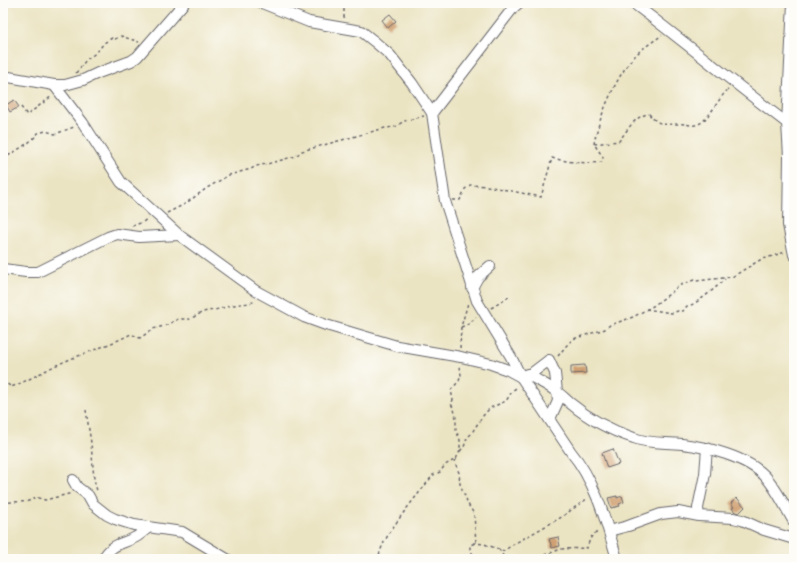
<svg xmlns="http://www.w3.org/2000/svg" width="797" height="562" font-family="Cardo,serif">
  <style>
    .building { fill: #d0a072 }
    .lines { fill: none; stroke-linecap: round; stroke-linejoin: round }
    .minor-casing { stroke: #68666b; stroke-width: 12 }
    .path { stroke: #68666b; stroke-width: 1.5; stroke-dasharray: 3 3; stroke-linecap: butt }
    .minor { stroke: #fff; stroke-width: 10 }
  </style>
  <rect width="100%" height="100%" fill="#fdfcf7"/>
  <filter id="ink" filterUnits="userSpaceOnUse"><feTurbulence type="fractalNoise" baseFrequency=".025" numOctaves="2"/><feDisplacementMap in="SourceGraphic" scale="8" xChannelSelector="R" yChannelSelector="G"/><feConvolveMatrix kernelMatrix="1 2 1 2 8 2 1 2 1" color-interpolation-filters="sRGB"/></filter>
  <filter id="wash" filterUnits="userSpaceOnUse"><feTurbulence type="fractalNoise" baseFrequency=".012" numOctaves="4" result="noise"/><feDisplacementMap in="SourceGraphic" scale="16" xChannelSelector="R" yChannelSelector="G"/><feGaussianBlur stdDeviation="0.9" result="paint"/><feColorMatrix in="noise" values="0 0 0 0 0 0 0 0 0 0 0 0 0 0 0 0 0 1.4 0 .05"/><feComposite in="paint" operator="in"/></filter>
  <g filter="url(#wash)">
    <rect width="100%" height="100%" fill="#ebe4c3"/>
    <g id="blocks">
      <g class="building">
        <path d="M390,14L396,21L388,28L382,20Z"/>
        <path d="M14,100L19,107L10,112L6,105Z"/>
        <path d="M585,365L586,373L571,374V366Z"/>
        <path d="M613,449L619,464L607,468L602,453Z"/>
        <path d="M617,496V498L622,496L624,502L619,504L620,506L611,508L608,498Z"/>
        <path d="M737,498L745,507L739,513L735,512L732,508L734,507L731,503Z"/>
        <path d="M558,537L560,546L552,548L549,539Z"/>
      </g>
    </g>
  </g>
  <g filter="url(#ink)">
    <use href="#blocks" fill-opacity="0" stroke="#68666b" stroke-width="1"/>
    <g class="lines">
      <g class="minor-casing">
        <g id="minor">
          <path d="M262,3L309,22L361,31L375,42L390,55L412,83L432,113L445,201L477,301L511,357L521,377"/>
          <path d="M633,3C685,42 735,84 787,123"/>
          <path d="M793,3L787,123L789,157L788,225L794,255"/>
          <path d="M3,76L54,85H65L83,80L98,73L131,61L137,57L184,3"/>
          <path d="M54,85L83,123L121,182L179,235L256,291L304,317L326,325L397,346L461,357L491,364L508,370L521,377L571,452C596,482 606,522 617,559"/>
          <path d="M432,113L513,8L519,3"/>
          <path d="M3,269L26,272H38L108,237L117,234L139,237L179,235"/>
          <path d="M472,288L478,277L490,266"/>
          <path d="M528,374C536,380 546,384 554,390C560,393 565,399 570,403C588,418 612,431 634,438C649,444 665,442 682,444C707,447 747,457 765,476C777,489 785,507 794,522"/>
          <path d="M524,375L532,373L549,360L555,373L558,401L550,419"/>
          <path d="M73,480L77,487L88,495L93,504L107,515L115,519L134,525L182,532L227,559"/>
          <path d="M699,516L698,508L705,474L707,448"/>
          <path d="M609,531L628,526L661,514L678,512L699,516L733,518L742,520L764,530L794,539"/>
          <path d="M103,559C111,544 120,545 134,538C139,536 144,531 149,527"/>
        </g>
      </g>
      <g class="path">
        <path d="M344,3V17L346,19"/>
        <path d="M76,73L86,60L97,52L104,43L112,38L115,39L121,36L139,42"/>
        <path d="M21,107L27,115L52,96"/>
        <path d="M594,144C598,119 617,74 635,56C643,47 653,42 662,35"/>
        <path d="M3,159C12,153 34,141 38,133L46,131L55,134L74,127"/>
        <path d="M453,200H460L465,189L470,185L487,186L541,197L552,158C568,162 585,164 602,162L603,157L594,144L619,141C627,131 635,115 649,114C660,127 665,124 680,124C685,123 690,126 695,125C709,123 717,98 729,89"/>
        <path d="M167,213L185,204L207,188L229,175L251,169L256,166L267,164L296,156L302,151L331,143L385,128L395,127L404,121L424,116"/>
        <path d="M132,226L143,222L148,218"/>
        <path d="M491,308L503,301L511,295"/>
        <path d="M646,309L672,313L678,311H683L687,306C695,306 719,285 725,279"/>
        <path d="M461,327L469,324L476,317"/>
        <path d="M460,348L461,327L468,303"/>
        <path d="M558,356L566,346L573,339L605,329L610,325L633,317L653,306L672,292L678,286L694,280L696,281L732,277L760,260L785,252"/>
        <path d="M3,380L11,387C28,381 43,371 59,364C83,353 108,346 131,334L140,338L153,329L167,325L178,319H190L203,312L219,309L233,305L250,303L256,301"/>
        <path d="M86,410L91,443L94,479L97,491"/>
        <path d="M460,451L464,447L467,438L471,434L482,417L490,408L506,401L513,390L518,387"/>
        <path d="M456,459L455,462L459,473L460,484L469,506L474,514L476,543L470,545V549L475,559"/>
        <path d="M3,503C6,503 9,502 13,502C21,501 28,504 35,497L45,500L72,493"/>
        <path d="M473,543L484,544L504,551L512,545L560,518L588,498"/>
        <path d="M499,549L505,559"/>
        <path d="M375,559L379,556C383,534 419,494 433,475L440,472L445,465L456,459L460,451V440L456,430V418L454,409L451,404L453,400L451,390L459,381L461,375L460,366"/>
        <path d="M533,559L561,549L587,548C590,539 590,535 599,532"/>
        <path d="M546,559L547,554"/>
      </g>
      <use href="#minor" class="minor"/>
    </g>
  </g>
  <rect width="797" height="562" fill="none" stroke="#fdfcf7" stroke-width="16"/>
</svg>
